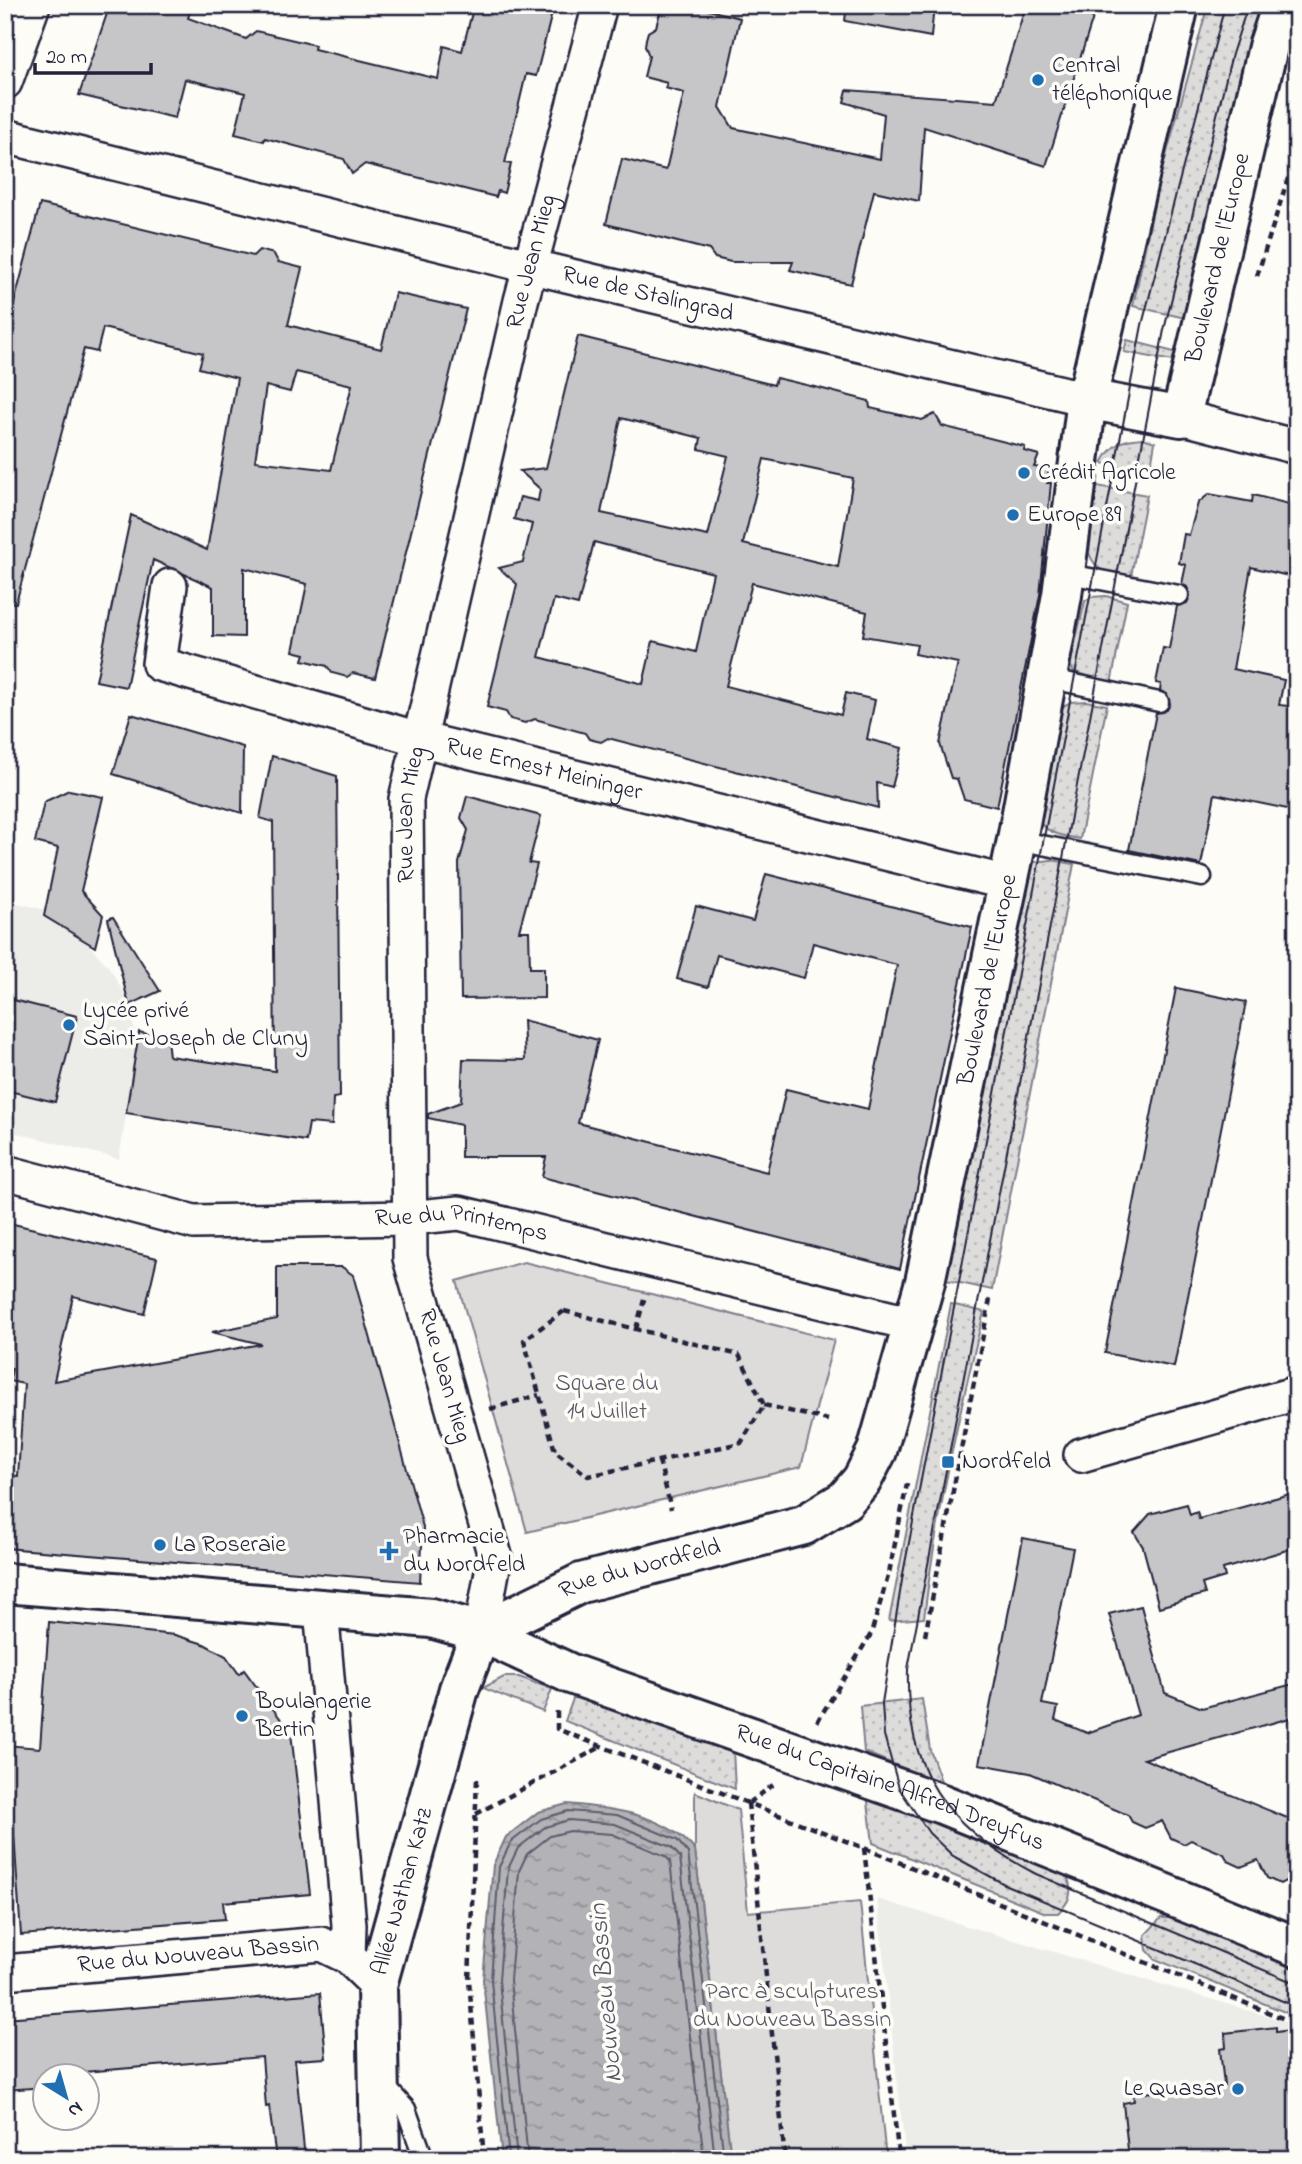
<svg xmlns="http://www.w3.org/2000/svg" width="1302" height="2164" font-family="'Indie Flower',sans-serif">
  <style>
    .built { fill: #ecece9 }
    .grass { fill: url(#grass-dots); stroke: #807f8b; stroke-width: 2 }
    .park { fill: #dddcdb; stroke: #807f8b; stroke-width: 2 }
    .water { fill: url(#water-ripples); stroke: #787885; stroke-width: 2 }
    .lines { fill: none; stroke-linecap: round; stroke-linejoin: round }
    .shore { stroke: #5c5c6d; stroke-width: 2 }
    .building { fill: #c6c6c8; stroke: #22223b; stroke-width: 2; fill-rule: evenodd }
    .service-casing { stroke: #22223b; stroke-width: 23 }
    .minor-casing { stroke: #22223b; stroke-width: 38 }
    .secondary-casing { stroke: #22223b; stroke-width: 44 }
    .primary-casing { stroke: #22223b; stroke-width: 44 }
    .path { stroke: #22223b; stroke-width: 4.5; stroke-dasharray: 7 5; stroke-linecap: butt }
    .service { stroke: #fdfcf7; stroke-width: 18 }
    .minor { stroke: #fdfcf7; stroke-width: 33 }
    .secondary { stroke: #fdfcf7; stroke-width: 38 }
    .primary { stroke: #fdfcf7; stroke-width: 38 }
    .tram { stroke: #22223b; stroke-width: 2 }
    .poi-dot { fill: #1f6fb2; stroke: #fdfcf7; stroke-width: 2.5 }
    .labels { text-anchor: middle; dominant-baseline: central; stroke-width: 7; stroke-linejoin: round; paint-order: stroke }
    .poi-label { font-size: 24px; fill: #22223b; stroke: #fdfcf7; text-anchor: start }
    .street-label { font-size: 24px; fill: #22223b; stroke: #fdfcf7 }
    .park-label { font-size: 24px; fill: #5a5a6b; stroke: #fdfcf7 }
    .water-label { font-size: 26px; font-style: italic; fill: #545466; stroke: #fdfcf7 }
  </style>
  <defs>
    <pattern id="grass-dots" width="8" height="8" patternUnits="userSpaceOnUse" patternTransform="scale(1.75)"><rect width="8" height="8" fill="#dddcdb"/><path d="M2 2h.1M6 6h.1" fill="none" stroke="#bdbcbd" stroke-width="1.8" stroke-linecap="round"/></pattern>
    <pattern id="water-ripples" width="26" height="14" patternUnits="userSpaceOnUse" patternTransform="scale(1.75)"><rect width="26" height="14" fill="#b2b2b7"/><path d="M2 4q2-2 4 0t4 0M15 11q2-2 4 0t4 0" fill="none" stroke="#909096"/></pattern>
  </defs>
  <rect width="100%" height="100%" fill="#fdfcf7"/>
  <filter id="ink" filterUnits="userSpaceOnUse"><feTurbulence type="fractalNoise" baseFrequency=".0143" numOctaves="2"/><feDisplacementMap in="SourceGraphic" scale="14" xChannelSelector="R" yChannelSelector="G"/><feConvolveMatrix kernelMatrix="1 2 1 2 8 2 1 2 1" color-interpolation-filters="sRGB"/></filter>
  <g filter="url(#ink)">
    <g class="built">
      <path d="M5,900L46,910L81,937L109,967L123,991L135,1031L136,1052L119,1159L5,1130Z"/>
      <path d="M877,1899L1297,2025V2159H906Z"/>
    </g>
    <g class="grass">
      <path d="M1208,5H1274L1194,320L1133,306L1159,181Z"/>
      <path d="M1127,340L1186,355L1184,363L1124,352Z"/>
      <path d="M1143,438L1155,442L1150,473L1102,463C1112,444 1122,439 1143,438Z"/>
      <path d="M1097,486L1147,495L1130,581C1112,576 1096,573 1089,553Z"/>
      <path d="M1106,596L1127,602L1111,684L1073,671L1070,664L1085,601L1091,597Z"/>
      <path d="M1086,701L1107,705L1080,839C1064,836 1047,835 1038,819L1061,708L1070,702Z"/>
      <path d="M1051,860L1074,864L992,1290L942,1279L1029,866L1035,862Z"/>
      <path d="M951,1304L984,1312C959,1412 936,1516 924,1618L889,1621Z"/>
      <path d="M504,1677H519L552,1689L543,1712L483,1688Z"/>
      <path d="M574,1696L733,1749L735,1789L565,1721Z"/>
      <path d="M922,1699L930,1750L942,1784L864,1752L860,1706Z"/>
      <path d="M867,1794L1061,1872L1068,1877C1073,1894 1070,1901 1058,1913H1046L873,1843Z"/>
      <path d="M1161,1918H1173L1297,1967V2017L1155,1959L1147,1950L1145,1935Z"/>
    </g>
    <g class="park">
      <path d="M524,1262L834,1340L801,1467L527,1532L457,1281Z"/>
      <path d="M695,1792L738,1810L748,1912L860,1902L886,2159H731L695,1850Z"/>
    </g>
    <path class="water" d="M567,1804C612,1808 665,1814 695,1850L731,2159H502L483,1980L493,1865L506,1837L538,1812Z"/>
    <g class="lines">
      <g class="shore">
        <path d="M509,2159L491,1980L499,1867L511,1842L541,1819L568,1811L617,1815L677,1840L688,1853L724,2159"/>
        <path d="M517,2159L499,1980L508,1869L518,1848L545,1827L569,1820L615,1824L671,1847L680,1857L715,2159"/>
        <path d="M528,2159L510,1980L519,1871L527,1854L550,1836L570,1831L612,1834L665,1856L670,1861L704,2159"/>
      </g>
    </g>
    <g class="building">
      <path d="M110,5H192L188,18L246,39L256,31L315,45L314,49L438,79L444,46L462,51L474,5H554L536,76L526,74L505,163L511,164L504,193L498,191L496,197L365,164L352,174L344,159L265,138L264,141L235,134L245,93L185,79L175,118L79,95Z"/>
      <path d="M662,5H690L740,18L720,107L733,128L880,159L884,114L844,102L847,90L996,101L1026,5H1097L1046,166L924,127L919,201L874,191L851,284L790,270L793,262H731L715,258L709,250L606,224L622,159L666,170L684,93L665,88L667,83L644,77L649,56L645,46L646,39L648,32L656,27Z"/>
      <path d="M847,5H934L931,37L845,21Z"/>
      <path d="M40,204L253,256L259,250L274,254L278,262L302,268L288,325L381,349L395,293L466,309L375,678L353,673L347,677L332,673L327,666L303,660L305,654L293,651L307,584L244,568V637L213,636V587L153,560L126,687L96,681L131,515L207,550L237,378L199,368L203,353L103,328L97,352L84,349L16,603L5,602V338ZM296,372L352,385L331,470L255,461L266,386L290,392Z"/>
      <path d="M578,336L774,385L776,378L819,388L869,401L870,408L922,420L935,414L942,426L1025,447L1024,451L1039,455L1034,467L1049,469L1047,483H1051L1040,595L997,807L964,799L957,779L951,778L940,744L958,663L915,654L917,645L863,636L867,612L752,583L726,686L841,715L846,693L875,700L867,739L902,748L892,787L877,783L878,808L608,738L601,742L589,739L585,733L535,719L525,723L510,719L506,712L487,707L517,584L499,568L523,562L532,524L514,519L520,497L538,501L540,489L520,471L546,468ZM621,418L701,438L699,449L728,456L708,536L601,513ZM764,459L853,478L838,567L743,544ZM594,542L713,573L696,652L653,641L643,684L539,657L554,599L578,605Z"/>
      <path d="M1209,494L1252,502L1253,495L1297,506V578L1251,567L1233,669L1284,680L1279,705L1297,707V811L1215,794L1201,865L1129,850L1156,713L1167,710L1170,704L1167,694L1160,691L1161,684L1156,683L1163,648L1169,649L1177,606L1187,603L1190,596L1187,587L1182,584L1186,565L1179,563L1184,534L1189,535L1198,503Z"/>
      <path d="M131,714L243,747L242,813L113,774Z"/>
      <path d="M272,756L337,776L340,1097L333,1098L332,1125L309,1123L306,1141L126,1113L139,1032L167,1039L169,1056L275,1071L273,822L260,818Z"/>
      <path d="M69,790L103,797L81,891L103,915L95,947L44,916L58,848L35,842L44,802Z"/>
      <path d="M467,796L541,816L529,863L537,864L519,931H529L530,968H544V998L461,999L459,863L468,830L461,818Z"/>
      <path d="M766,874L972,927L900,1269L542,1177L546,1157H461V1125L428,1118V1114L461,1102L463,1059L525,1060L523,1020L598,1040L578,1123L705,1156L767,1172L786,1089L868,1109L897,965L813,943L804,978L717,955L708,987L677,979L696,906L753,921Z"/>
      <path d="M113,917L160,991L129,1005L108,919Z"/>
      <path d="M1176,988L1246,1002L1174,1367L1105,1353Z"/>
      <path d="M5,998L77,1016L55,1102L5,1090Z"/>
      <path d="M5,1222L157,1258L144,1314L73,1296L54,1381L261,1344L212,1332L277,1319V1267H342L353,1275L423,1527L420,1582L5,1548V1475L18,1476L24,1384L9,1381L12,1369L5,1368Z"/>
      <path d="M1297,1492V1547L1223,1569L1225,1577L1202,1584L1205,1594L1159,1607L1143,1547L1134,1532L1150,1514L1187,1504L1190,1515L1197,1512L1199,1519Z"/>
      <path d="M1023,1538L1073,1548L1042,1704L1058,1707L1055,1720L1087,1733L1138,1715L1109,1614L1141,1606L1165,1693L1202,1708L1297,1683V1716L1144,1759L1297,1822V1875L1280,1884L1267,1878L1258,1860L1241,1867L1228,1861L1224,1854L1191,1840L1184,1844L1171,1838L1162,1821L1145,1828L1132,1822L1128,1815L1030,1773L979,1764Z"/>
      <path d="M49,1622L175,1635L204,1644L226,1656L239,1674L244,1670L291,1733L310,1894L223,1902L225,1919L21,1935L12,1806L5,1805V1745L40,1748Z"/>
      <path d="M320,1993L326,2058L295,2060L305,2159H276L269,2106L266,2107L262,2057L72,2073L73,2076H46V2087L5,2090V2018Z"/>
      <path d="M1276,2027V2032L1291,2030L1297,2080V2159H1129L1123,2103L1134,2101L1133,2094L1224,2085L1220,2049L1226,2048L1225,2033Z"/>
    </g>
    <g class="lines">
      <g class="service-casing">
        <g id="service">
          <path d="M1064,573L1179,595"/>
          <path d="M1047,678L1159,702"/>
          <path d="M1017,840L1202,877"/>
          <path d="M384,2085L406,2109L424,2159"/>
        </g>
      </g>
      <g class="minor-casing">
        <g id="minor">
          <path d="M5,82L33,5"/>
          <path id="s1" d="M5,136L533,267L1087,399"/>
          <path d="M1181,417L1297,447"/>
          <path id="s2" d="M170,586L159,664L419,739L1008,883"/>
          <path id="s3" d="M5,1172L194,1222L408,1218L459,1213L913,1324"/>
          <path d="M1081,1455L1297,1393"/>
          <path d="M321,1609L349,1925L348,1957"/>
          <path id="s4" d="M481,1632L495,1556L410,1258L406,799L521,301L600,5"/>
          <path id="s5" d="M5,1972L321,1944L348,1957L377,1985"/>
        </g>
      </g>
      <g class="secondary-casing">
        <path id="secondary" d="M5,1583L431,1618L481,1632"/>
      </g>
      <g class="primary-casing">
        <g id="primary">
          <path id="s6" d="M1087,399L1181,417L1268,47L1282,5"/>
          <path id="s7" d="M481,1632L581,1583L804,1525L845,1500L862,1480L877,1451L925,1282L1017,840L1062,595L1087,399L1179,5"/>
          <path id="s8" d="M481,1632L571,1674L942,1804L1297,1947"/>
          <path id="s9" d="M380,2159L377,1985L459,1689L481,1632"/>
        </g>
      </g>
      <g class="path">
        <path d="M1257,276L1297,150"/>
        <path d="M564,1311L739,1355L764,1405L741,1443L588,1476L555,1451L524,1340Z"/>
        <path d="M636,1329L645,1296"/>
        <path d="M764,1405L828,1420"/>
        <path d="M490,1409L539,1395"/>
        <path d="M659,1460L671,1509"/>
        <path d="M925,1636L990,1299"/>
        <path d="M557,1711V1729L864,1848L1297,2024"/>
        <path d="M817,1722L871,1634L889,1573L907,1484"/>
        <path d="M477,1779L469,1980L484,2159"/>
        <path d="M748,1803L785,2159"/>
        <path d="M749,1803L773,1785"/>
        <path d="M476,1814L601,1747"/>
        <path d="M864,1848L899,2159"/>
      </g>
      <use href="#service" class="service"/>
      <use href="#minor" class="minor"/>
      <use href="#secondary" class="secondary"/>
      <use href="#primary" class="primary"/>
      <g class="tram">
        <path d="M1225,5L1142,325L903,1574L882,1703L884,1735L899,1788L929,1833L953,1856L1006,1885L1297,2007"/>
        <path d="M1248,5L1232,54L1164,330L908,1669C905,1772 947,1828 1036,1874L1297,1984"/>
      </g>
    </g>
  </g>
  <g class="poi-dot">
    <circle cx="1038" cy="80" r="7"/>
    <circle cx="1024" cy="473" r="7"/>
    <circle cx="1013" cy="515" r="7"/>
    <circle cx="69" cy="1025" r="7"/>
    <rect x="941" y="1455" width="14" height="14" rx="3.5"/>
    <circle cx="160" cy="1545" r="7"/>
    <path d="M385.5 1540.5h7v7h7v7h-7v7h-7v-7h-7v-7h7z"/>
    <circle cx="242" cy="1716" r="7"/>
    <circle cx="1238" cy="2089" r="7"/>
  </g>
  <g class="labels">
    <g class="poi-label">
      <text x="1052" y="66">Central<tspan x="1052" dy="28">téléphonique</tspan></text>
      <text x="1038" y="473">Crédit Agricole</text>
      <text x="1027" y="515">Europe 89</text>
      <text x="83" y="1011">Lycée privé<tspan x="83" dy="28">Saint-Joseph de Cluny</tspan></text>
      <text x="962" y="1462">Nordfeld</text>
      <text x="403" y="1537">Pharmacie<tspan x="403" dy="28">du Nordfeld</tspan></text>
      <text x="174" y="1545">La Roseraie</text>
      <text x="256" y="1702">Boulangerie<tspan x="256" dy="28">Bertin</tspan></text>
      <text x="1224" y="2089" text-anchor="end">Le Quasar</text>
    </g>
    <g class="street-label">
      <text stroke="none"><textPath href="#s6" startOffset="259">Boulevard de l'Europe</textPath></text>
      <text stroke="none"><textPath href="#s4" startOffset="1398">Rue Jean Mieg</textPath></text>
      <text stroke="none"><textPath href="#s1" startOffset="662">Rue de Stalingrad</textPath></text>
      <text stroke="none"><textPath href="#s2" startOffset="478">Rue Ernest Meininger</textPath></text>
      <text stroke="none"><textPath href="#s4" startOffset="831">Rue Jean Mieg</textPath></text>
      <text stroke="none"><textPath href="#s7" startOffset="933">Boulevard de l'Europe</textPath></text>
      <text stroke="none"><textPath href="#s3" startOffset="464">Rue du Printemps</textPath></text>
      <text transform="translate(444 1376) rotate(74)">Rue Jean Mieg</text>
      <text stroke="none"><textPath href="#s7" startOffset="172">Rue du Nordfeld</textPath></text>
      <text stroke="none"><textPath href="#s8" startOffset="438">Rue du Capitaine Alfred Dreyfus</textPath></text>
      <text stroke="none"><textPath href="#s9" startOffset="271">Allée Nathan Katz</textPath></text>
      <text stroke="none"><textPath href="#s5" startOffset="194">Rue du Nouveau Bassin</textPath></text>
    </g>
    <g class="park-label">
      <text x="607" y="1384">Square du<tspan x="607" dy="28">14 Juillet</tspan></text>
      <text x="792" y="1992">Parc à sculptures<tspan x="792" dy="28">du Nouveau Bassin</tspan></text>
    </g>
    <g class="water-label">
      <text transform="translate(607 1993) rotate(-95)">Nouveau Bassin</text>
    </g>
  </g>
  <rect width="1302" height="2164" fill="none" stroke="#fdfcf7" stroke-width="28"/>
  <rect x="14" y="14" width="1274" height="2136" fill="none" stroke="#22223b" stroke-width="2.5" filter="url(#ink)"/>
  <g transform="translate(66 2097) rotate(143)"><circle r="33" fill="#fdfcf7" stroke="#a5a5ac" stroke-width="2"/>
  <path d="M0-5L12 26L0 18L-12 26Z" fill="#1f6fb2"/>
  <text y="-10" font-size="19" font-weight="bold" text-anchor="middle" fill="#22223b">N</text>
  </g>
  <path d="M35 63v10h116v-10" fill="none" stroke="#22223b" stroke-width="3.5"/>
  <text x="46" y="63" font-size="21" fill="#22223b" stroke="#fdfcf7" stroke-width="5" paint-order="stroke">20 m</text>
</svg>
